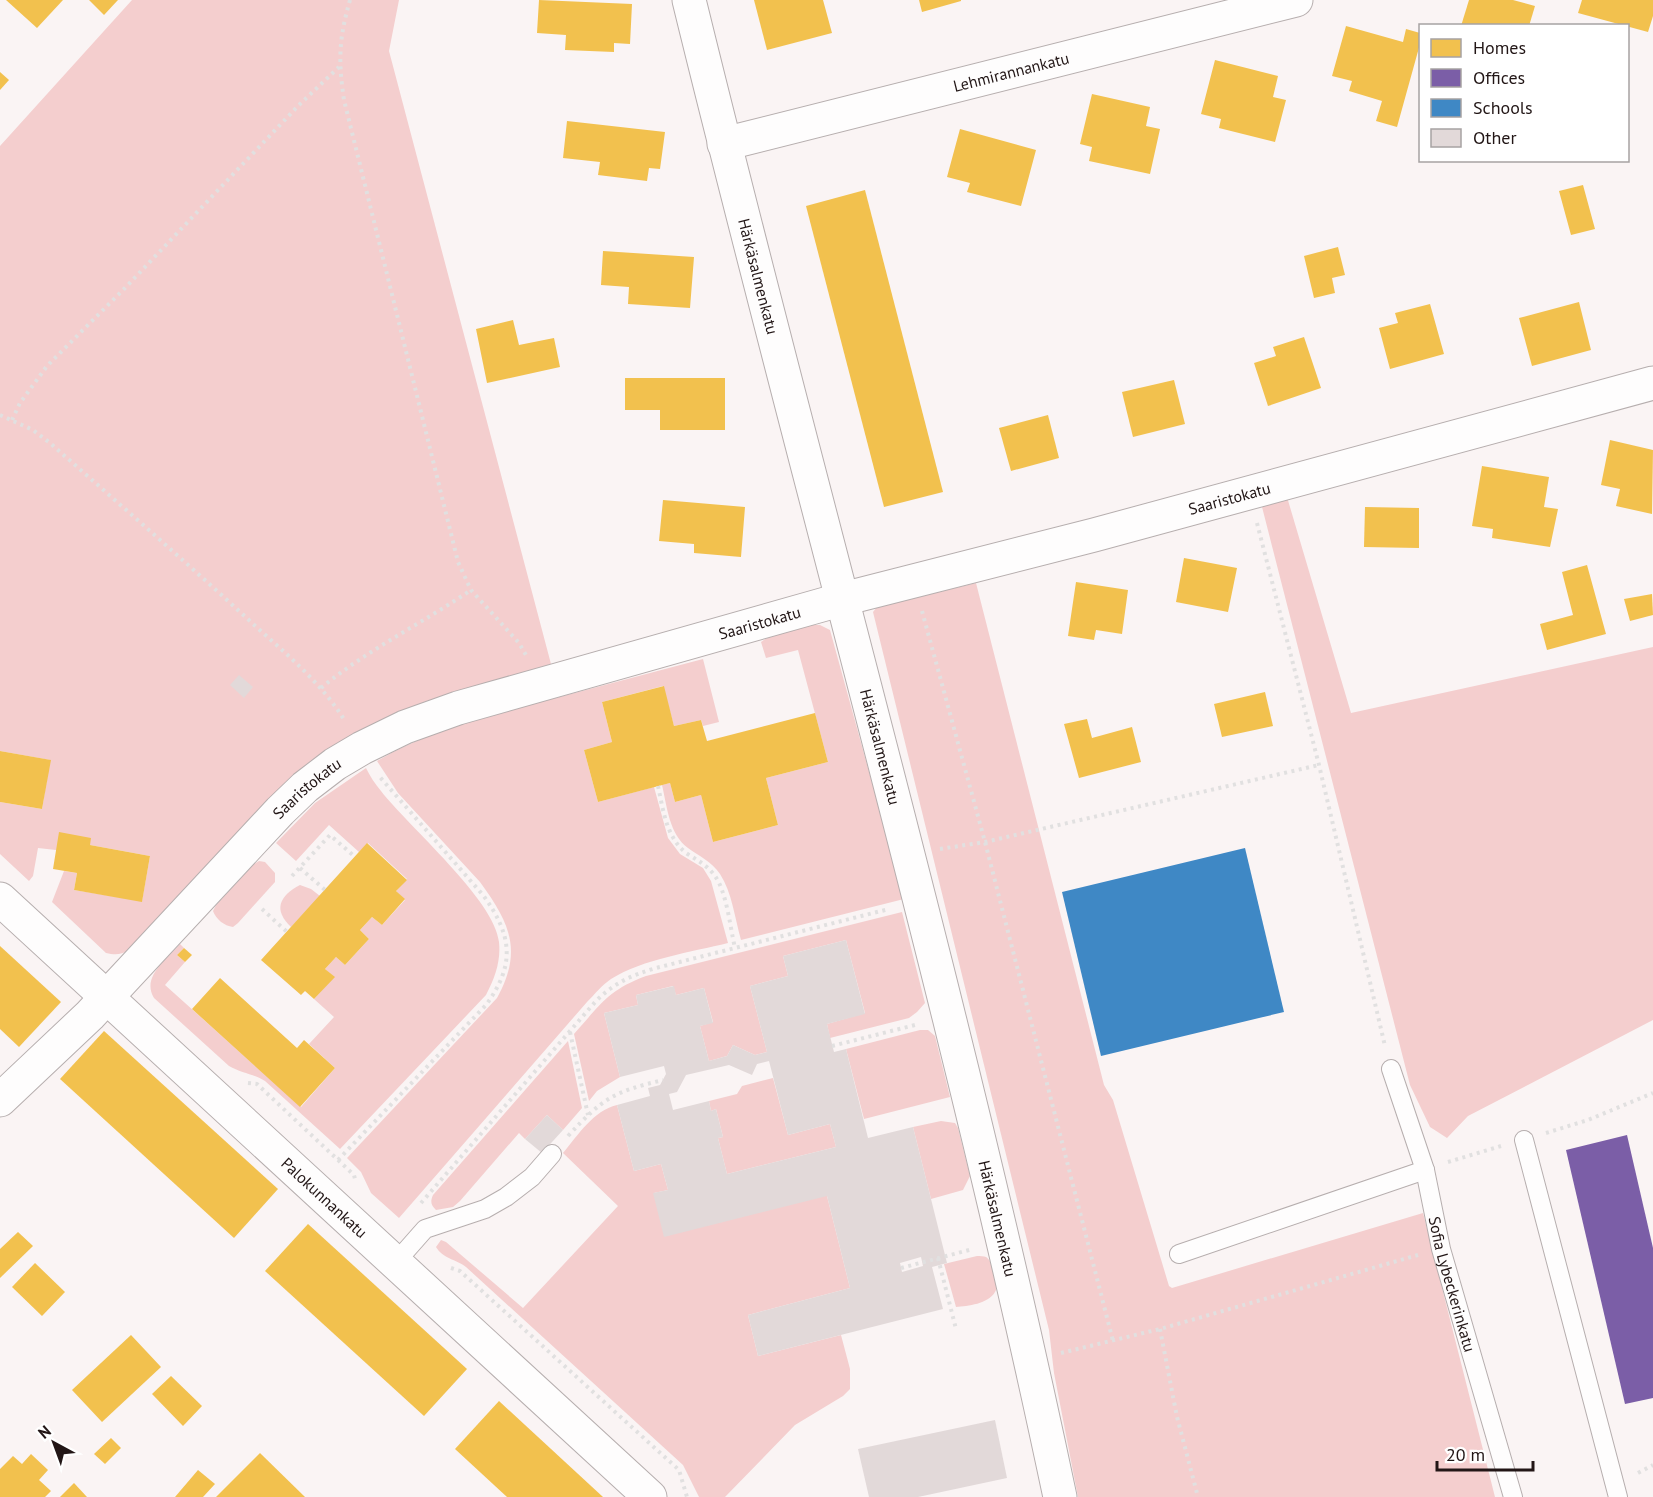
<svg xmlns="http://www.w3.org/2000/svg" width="1653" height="1497" font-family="'PT Sans',sans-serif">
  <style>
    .green { fill: #f4cece }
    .homes { fill: #f2c14e }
    .offices { fill: #7b5ea7 }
    .schools { fill: #3f88c5 }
    .building { fill: #e2d9d9; fill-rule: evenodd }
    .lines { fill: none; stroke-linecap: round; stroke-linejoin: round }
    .lane-casing { stroke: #b6aeae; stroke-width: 20 }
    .street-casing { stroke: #b6aeae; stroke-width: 35 }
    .path { stroke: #e1e0e0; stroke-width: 4; stroke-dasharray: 3 4.5; stroke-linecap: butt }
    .lane { stroke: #fefdfd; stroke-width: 18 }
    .street { stroke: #fefdfd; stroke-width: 33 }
    .labels { text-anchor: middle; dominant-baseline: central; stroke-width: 6; stroke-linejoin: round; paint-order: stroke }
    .street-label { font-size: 16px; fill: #221616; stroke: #fff }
  </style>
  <rect width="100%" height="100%" fill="#faf4f4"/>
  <g class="green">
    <path d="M132,0H399L389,51L551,664L427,701L129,950C121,955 115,955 106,953L52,902L64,871L77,873L74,890L142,901L150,856L90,845L56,850L38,848L33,876L29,881L0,854V802L42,809L50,760L0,751V146Z"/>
    <path d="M1287,497L1351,713L1653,647V1020L1468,1116L1447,1138L1430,1127L1410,1085L1261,503Z"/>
    <path d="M976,583L1104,1085L1113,1100L1169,1286L1172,1288L1423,1213L1495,1497H1078L1054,1373L1049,1330L873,612L877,607Z"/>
    <path d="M811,625H820L830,630L904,899L741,940C735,919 732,892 720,874C712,862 699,856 688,848C669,834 667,806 662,785L670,783L675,802L701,795L713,842L778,825L766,778L828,762L798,650L766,658L761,642L770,636Z"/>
    <path d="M703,659L719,722L703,726L701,720L674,726L663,686L602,702L612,742L584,750L598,802L654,787L668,838L680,854L703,868L711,881L728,943C692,952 643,959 611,979C602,985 595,994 587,1002L399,1218L371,1193L361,1172L347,1158L497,998C523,951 510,923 480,882L398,793L377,761C430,730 489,715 548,700C600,686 651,673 703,659Z"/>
    <path d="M366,768C370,776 375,784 381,791C408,826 495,900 499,942C501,961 495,978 486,995L340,1149L265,1081C254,1074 241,1073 229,1066L154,998C141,977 167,959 180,944L184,948L177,955L185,962L165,985L301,1107L335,1068L309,1044L334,1017L314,999L334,977L325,969L336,957L345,965L369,939L360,930L372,917L382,925L405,900L396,891L407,879L368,843L359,852L329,825L296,861L276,843L315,803Z"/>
    <path d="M259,861L265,862L275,873V882L238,923L233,927C224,926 216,919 213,911L216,905L254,864Z"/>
    <path d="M300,885L311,889L320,896L291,927C273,910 279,896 300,885Z"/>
    <path d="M902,912L925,1003L917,1012L909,1018L830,1038L827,1024L865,1013L846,940L783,956L788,976L750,986L767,1052L755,1055L733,1045L727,1056L709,1061L700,1026L713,1022L704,988L676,995L673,986L636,995L638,1005L604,1013L620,1077L597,1091L589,1101L574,1034C600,1005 608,990 646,976Z"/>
    <path d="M920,1030H928L935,1036L950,1097L864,1119L846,1049Z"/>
    <path d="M568,1041L582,1108L563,1130L547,1115L525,1139L519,1133L460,1201L453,1207L436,1210C431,1205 430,1202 433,1195Z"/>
    <path d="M773,1078L788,1135L830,1124L836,1147L727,1174L718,1138L723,1137L716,1109L711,1111L709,1101L737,1094L742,1086Z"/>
    <path d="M617,1105L634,1171L661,1164L668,1190L654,1193L827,1196L850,1288L748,1315L758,1356L841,1335L850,1369V1389L843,1396L795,1425L725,1497H699L683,1465L466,1267C456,1259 443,1259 436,1247L441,1240L446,1242L523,1308L618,1206L563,1153C579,1134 593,1111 617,1105Z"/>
    <path d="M941,1121L955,1123L958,1128L970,1176L963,1190L931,1199L913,1127Z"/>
    <path d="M977,1256C980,1256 984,1256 986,1257C994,1262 1000,1285 995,1292C988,1304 968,1306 956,1307L944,1264Z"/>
  </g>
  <g class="homes">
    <path d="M6,0H63L37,28Z"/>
    <path d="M89,0H118L104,15Z"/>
    <path d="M539,0L632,4L630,44L614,43V52L565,50L566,35L537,33Z"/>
    <path d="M754,0H823L832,33L767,50Z"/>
    <path d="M919,0H961V1L922,12Z"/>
    <path d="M1469,0H1513L1535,6L1529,26H1461Z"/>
    <path d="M1582,0H1653V16L1648,32L1578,13Z"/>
    <path d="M1346,26L1403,42L1406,29L1420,33V44L1397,127L1376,121L1382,101L1349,91L1352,81L1332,76Z"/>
    <path d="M1215,60L1278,76L1273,97L1286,100L1275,142L1219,128L1221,119L1201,114Z"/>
    <path d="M0,72L9,80L0,90Z"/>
    <path d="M1092,94L1150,107L1146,126L1160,129L1150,174L1089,161L1092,147L1080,144Z"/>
    <path d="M567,121L665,132L660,169L649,168L647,181L598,175L600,162L563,158Z"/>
    <path d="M960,129L1036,150L1021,206L967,192L970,183L947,177Z"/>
    <path d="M1583,185L1595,229L1571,235L1559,191Z"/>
    <path d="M865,190L943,492L884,507L806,206Z"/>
    <path d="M1338,247L1345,275L1332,278L1335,293L1314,298L1304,256Z"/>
    <path d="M603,251L694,257L690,308L628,304L629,287L601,285Z"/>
    <path d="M1579,302L1591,350L1532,366L1519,318Z"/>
    <path d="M1430,304L1444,354L1390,369L1379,328L1398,323L1395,313Z"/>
    <path d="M513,320L519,345L554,338L560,367L487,383L476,329Z"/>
    <path d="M1304,337L1321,388L1268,406L1254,363L1276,356L1273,347Z"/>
    <path d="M625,378H725V430H660V410H625Z"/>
    <path d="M1174,380L1185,424L1133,437L1122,392Z"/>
    <path d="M1048,415L1059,458L1011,471L999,428Z"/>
    <path d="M1610,440L1653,450L1652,514L1616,506L1620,489L1601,485Z"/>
    <path d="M1482,466L1549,477L1544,507L1558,509L1550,547L1492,538L1493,529L1472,526Z"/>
    <path d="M663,500L745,507L741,557L694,553V544L659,541Z"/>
    <path d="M1365,507L1419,508V548L1364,547Z"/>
    <path d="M1184,558L1237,568L1228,612L1176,602Z"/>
    <path d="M1587,565L1606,634L1547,650L1540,624L1573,615L1562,572Z"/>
    <path d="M1076,582L1128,590L1122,634L1096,630L1094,640L1068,636Z"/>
    <path d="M1652,594L1653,615L1630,621L1624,599Z"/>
    <path d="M664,686L674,726L701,720L707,741L815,713L828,762L766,778L778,825L713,842L701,795L675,802L670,783L598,802L584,750L612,742L602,702Z"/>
    <path d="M1265,692L1273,726L1222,737L1214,704Z"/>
    <path d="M1087,719L1092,738L1132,727L1141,762L1079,778L1064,724Z"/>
    <path d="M0,751L51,760L42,809L0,802Z"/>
    <path d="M59,832L91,838L90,845L150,856L142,902L74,890L77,873L53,869Z"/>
    <path d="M367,843L407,880L396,891L405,899L382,925L372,917L360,930L369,939L345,965L336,957L325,969L335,977L314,999L305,991L301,995L261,960Z"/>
    <path d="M0,946L61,1002L19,1047L0,1029Z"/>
    <path d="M184,948L192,955L185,962L177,955Z"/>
    <path d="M220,978L297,1048L304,1040L335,1068L300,1107L192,1009Z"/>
    <path d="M104,1031L278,1189L234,1238L60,1079Z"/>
    <path d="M308,1224L467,1369L424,1416L265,1271Z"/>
    <path d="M18,1232L33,1246L0,1278V1249Z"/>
    <path d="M35,1263L65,1292L42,1316L12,1287Z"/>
    <path d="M131,1335L161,1367L102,1422L72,1390Z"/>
    <path d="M171,1376L202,1406L183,1426L152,1394Z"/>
    <path d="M499,1401L603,1497H507L455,1449Z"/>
    <path d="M111,1438L121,1448L105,1464L94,1454Z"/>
    <path d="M260,1453L305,1497H216Z"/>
    <path d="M31,1454L48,1470L39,1480L51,1491L45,1497H0V1469L13,1456L22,1464Z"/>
    <path d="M198,1470L215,1484L203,1497H175Z"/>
    <path d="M74,1483L87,1497H60Z"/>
  </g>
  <path class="offices" d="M1627,1135L1653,1248V1398L1625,1404L1566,1150Z"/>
  <path class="schools" d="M1245,848L1284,1012L1101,1056L1062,892Z"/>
  <g class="building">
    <path d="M239,675L253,687L244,698L230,685Z"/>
    <path d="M846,940L865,1014L827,1024L834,1052L846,1049L868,1138L913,1127L947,1263L932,1267L943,1309L758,1356L748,1315L850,1288L827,1196L664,1237L653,1193L668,1190L661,1164L634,1171L617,1105L650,1096L648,1088L660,1085L666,1074L664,1066L620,1077L604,1013L638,1005L636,995L674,986L676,995L704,988L713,1023L700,1026L709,1061L727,1056L733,1045L755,1055L767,1052L750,986L788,976L783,956ZM769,1061L788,1135L830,1124L836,1147L727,1174L718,1138L723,1137L716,1109L711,1111L709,1101L673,1110L669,1094L677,1092L686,1075L729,1065L752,1075L757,1064ZM921,1257L923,1266L902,1272L900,1263Z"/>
    <path d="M547,1115L563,1130L542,1153L525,1139Z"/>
    <path d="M995,1420L1007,1478L918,1497H869L858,1449Z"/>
  </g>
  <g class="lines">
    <g class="lane-casing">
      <g id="lane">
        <path id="s1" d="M1391,1069L1425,1170L1441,1249L1513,1497"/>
        <path d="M1524,1140L1618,1497"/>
        <path d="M1179,1254L1425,1170"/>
        <path d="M395,1263L425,1229L485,1209L506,1197L532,1177L552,1154"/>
      </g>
    </g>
    <g class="street-casing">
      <g id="street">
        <path id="s2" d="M689,0C811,499 954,994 1060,1497"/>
        <path id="s3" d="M724,144L1296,0"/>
        <path id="s4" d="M0,899L650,1497"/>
        <path id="s5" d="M0,1100L90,1015L280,811L305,787L335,764L362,748L405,727L458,708L843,599L1094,535L1653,383"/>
      </g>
    </g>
    <g class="path">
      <path d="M350,0C339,38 338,60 344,100L458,562L471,590L519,643L526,655"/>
      <path d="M0,415L33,430L50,443C117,502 185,561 251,622C285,653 321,682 345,721"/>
      <path d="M12,420L20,403L47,366L125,288L299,105L339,67"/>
      <path d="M1257,523L1319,765L1385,1046"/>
      <path d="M922,611L985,842L1113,1341"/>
      <path d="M321,688C367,650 421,624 471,590"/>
      <path d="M658,786C663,809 666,837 686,853C697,860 707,865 715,876C727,893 730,927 735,948"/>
      <path d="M940,849L985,842L1319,765"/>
      <path d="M300,868L325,890"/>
      <path d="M292,876L330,835L355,857"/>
      <path d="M262,909L287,932"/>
      <path d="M570,1032L588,1115"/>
      <path d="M832,1046L919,1024"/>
      <path d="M248,1083L257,1084L354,1175L355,1179"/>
      <path d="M1546,1133L1588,1120L1653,1093"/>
      <path d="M568,1136C603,1098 613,1092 663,1080"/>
      <path d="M338,1160L486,1005C516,964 512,935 483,895L379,776"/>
      <path d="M1448,1162L1501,1146"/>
      <path d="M421,1203L596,1001C614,983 632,975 656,968L889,909"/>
      <path d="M938,1258L956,1329"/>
      <path d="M451,1268L460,1271L679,1470L687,1497"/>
      <path d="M901,1268L973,1249"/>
      <path d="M1160,1329L1177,1417L1198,1497"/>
      <path d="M1061,1353L1160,1329L1418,1255"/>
      <path d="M1638,1473L1653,1465"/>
    </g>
    <use href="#lane" class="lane"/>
    <use href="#street" class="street"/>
  </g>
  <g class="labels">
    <g class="street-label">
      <text stroke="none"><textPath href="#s3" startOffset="296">Lehmirannankatu</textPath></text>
      <text stroke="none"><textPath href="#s2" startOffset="285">Härkäsalmenkatu</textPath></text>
      <text stroke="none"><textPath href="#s5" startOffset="1410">Saaristokatu</textPath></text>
      <text stroke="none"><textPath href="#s5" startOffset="924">Saaristokatu</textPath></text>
      <text stroke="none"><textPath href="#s2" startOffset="771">Härkäsalmenkatu</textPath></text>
      <text stroke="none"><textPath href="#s5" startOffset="438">Saaristokatu</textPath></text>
      <text stroke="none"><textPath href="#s4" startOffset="441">Palokunnankatu</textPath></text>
      <text stroke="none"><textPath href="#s2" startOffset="1257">Härkäsalmenkatu</textPath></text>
      <text stroke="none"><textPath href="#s1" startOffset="224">Sofia Lybeckerinkatu</textPath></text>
    </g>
  </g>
  <rect x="1419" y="24" width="210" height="138" fill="#ffffff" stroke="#a7a2a2" stroke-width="1.5"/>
  <rect x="1431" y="39" width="30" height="18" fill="#f2c14e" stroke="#a7a2a2" stroke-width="1.5"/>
  <text x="1473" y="54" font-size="18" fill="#221616">Homes</text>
  <rect x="1431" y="69" width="30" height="18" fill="#7b5ea7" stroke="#a7a2a2" stroke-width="1.5"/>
  <text x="1473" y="84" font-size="18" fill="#221616">Offices</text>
  <rect x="1431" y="99" width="30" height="18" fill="#3f88c5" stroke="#a7a2a2" stroke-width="1.5"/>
  <text x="1473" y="114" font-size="18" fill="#221616">Schools</text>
  <rect x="1431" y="129" width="30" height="18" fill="#e2d9d9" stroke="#a7a2a2" stroke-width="1.5"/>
  <text x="1473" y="144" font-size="18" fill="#221616">Other</text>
  <g transform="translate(54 1443) rotate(319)" stroke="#ffffff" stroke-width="4.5" paint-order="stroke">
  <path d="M0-4.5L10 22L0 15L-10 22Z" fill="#221616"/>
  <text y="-9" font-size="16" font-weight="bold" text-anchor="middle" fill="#221616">N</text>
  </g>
  <path d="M1437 1461v9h96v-9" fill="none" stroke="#221616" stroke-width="3"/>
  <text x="1446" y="1461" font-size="18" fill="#221616" stroke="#ffffff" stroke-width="4.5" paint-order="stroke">20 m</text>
</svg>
